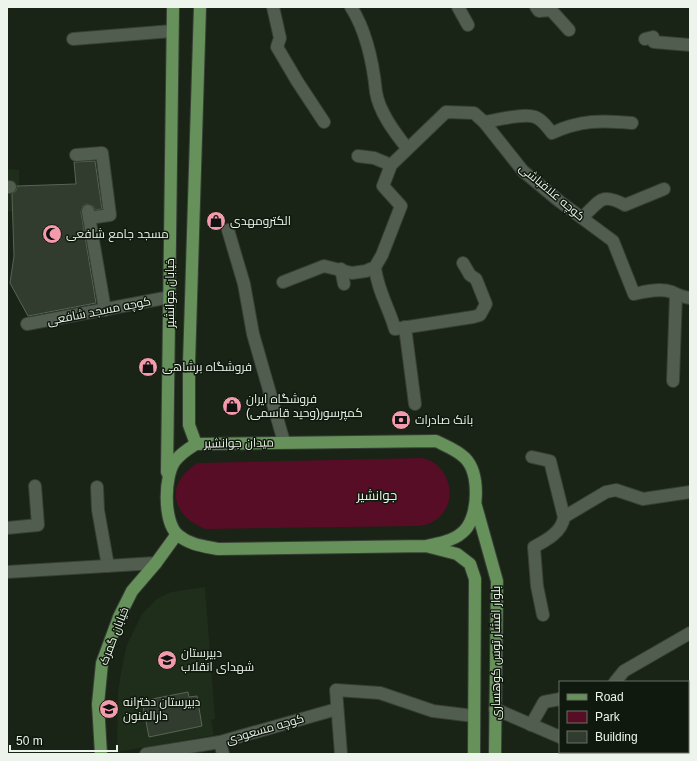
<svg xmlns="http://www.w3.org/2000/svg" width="697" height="761" font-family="Arial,Cairo,sans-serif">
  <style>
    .built { fill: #1f2d1b }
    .green { fill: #570d26 }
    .building { fill: #313c2e; stroke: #586455 }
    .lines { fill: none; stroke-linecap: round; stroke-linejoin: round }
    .minor-casing { stroke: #373f36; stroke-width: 14 }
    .major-casing { stroke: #373f36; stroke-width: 14 }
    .minor { stroke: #515d4e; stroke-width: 12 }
    .major { stroke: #66915a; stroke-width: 12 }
    .labels { text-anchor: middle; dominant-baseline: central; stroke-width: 3; stroke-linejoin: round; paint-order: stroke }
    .street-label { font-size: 12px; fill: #edf4eb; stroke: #10190d }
    .poi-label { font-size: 12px; fill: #edf4eb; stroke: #10190d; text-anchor: start }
    .neighbourhood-label { font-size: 13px; fill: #edf4eb; stroke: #10190d }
  </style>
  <rect width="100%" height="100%" fill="#192316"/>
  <g class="built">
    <path d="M7,169L19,170V188L12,187L13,212L7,211Z"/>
    <path d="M205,587L215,719L211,720L214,735L117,752L118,692L121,673L126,647L142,614L157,599L171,592Z"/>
  </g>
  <path class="green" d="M423,458C454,466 460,510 430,523C427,525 422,525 418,526L206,529C171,517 164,482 198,463Z"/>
  <g class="building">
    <path d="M95,161L102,209L95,210L93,206L87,204L83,206L81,212L96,303L28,316L10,283L14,256L12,194L16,191L17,186L76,184L74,162Z"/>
    <path d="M188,692L189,697L197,696L202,726L149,737L142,701Z"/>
  </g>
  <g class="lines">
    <g class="minor-casing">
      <g id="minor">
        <path d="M273,7L280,38L277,47L297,81L324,122"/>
        <path d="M351,7C367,32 373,63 376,92C379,112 395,133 407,148"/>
        <path d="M458,7L468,25"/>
        <path d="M536,7L539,11L551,10L569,30"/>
        <path d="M73,39L172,31"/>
        <path d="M645,39L653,37L654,42L690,45"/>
        <path d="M484,122C497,120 524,113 535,117C543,120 547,127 552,133C580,120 602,120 632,123"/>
        <path d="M76,155L102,153L110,215L89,218"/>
        <path d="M358,156L374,158L391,165"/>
        <path d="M7,187H10"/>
        <path d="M88,211L105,310"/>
        <path d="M582,218C600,201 601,192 625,205L664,189"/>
        <path d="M228,230L244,284L253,334L284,442"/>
        <path d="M375,267C377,289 389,308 395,329L473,317L480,315L486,304L476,279L470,275L463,263"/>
        <path d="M341,269L344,284"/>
        <path d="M283,282L324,266L352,273L366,271L375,267L382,255L401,206L383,186L391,165L446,112L474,113L484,122L523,171L559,201L613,241L634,294C646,291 660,288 672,292C678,295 683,297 690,298"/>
        <path d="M27,324L170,297"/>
        <path d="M405,327L415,404"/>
        <path d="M673,381L676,294"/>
        <path d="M532,457L550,461L564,517C562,532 547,540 534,547L537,586L543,615"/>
        <path d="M97,487L98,510L108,566"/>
        <path d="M564,517L606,492L616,490L643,499L690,492"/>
        <path d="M7,528L38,525L35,486"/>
        <path d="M7,572L156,563"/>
        <path d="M615,682L624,671L690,633"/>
        <path d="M495,709L560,737"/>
        <path d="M531,725L544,702L560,699"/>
        <path d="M220,742L223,754"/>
        <path d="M602,752V754"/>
        <path d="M662,752L670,754"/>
        <path d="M146,754L220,742L337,709"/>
        <path d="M341,754L336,690L380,693L433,711L474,716"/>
      </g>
    </g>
    <g class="major-casing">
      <g id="major">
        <path d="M196,444L189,425V364L200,7"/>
        <path d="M167,472L173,7"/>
        <path d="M476,506L497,581L495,754"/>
        <path d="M426,546C439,543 455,541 465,530C479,515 480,473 465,458C457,450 446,446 436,441L196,444C188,449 181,453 175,461C164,476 163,522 178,535C190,545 203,546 218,549L426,546L457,554L470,564L475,579L474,754"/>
        <path d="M101,754L98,704L102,663L119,617L132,591L156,563L177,534"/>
      </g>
    </g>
    <use href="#minor" class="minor"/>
    <use href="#major" class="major"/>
  </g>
  <defs>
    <g id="shop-disc" transform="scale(1)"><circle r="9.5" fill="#f39aac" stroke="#10190d"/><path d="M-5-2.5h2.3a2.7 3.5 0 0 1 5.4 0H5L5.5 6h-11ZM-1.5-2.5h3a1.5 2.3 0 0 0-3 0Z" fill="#111"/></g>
    <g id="mosque-disc" transform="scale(1)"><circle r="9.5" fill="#f39aac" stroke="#10190d"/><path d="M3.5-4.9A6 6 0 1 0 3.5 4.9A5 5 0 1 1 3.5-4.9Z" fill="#111"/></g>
    <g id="bank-disc" transform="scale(1)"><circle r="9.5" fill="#f39aac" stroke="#10190d"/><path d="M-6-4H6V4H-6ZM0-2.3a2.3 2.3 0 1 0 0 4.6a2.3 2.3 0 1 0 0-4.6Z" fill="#111"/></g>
    <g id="school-disc" transform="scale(1)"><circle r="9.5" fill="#f39aac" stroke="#10190d"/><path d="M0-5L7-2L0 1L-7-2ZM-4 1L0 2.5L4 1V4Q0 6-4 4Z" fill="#111"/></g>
  </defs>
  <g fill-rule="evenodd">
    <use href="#shop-disc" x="216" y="221"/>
    <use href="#mosque-disc" x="52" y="234"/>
    <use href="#shop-disc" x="148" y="367"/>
    <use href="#shop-disc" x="232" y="406"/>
    <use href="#bank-disc" x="401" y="420"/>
    <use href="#school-disc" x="167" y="660"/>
    <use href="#school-disc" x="109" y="709"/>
  </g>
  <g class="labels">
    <g class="street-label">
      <text transform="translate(552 192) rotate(40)">کوچه علافباشی</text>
      <text transform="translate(170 293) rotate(-90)">خیابان جوانشیر</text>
      <text transform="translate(99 311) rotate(-11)">کوچه مسجد شافعی</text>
      <text transform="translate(239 443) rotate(-1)">میدان جوانشیر</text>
      <text transform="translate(114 636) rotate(-69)">خیابان گمرک</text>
      <text transform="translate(496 653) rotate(-90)">بلوار افشار توس کوهساری</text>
      <text transform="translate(265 729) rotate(-16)">کوچه مسعودی</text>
    </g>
    <g class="poi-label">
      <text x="230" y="221">الکترومهدی</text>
      <text x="66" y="234">مسجد جامع شافعی</text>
      <text x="162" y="367">فروشگاه برشاهی</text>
      <text x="246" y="399">فروشگاه ایران<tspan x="246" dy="14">کمپرسور(وحید قاسمی)</tspan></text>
      <text x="415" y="420">بانک صادرات</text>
      <text x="181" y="653">دبیرستان<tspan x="181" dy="14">شهدای انقلاب</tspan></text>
      <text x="123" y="702">دبیرستان دخترانه<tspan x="123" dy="14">دارالفنون</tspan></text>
    </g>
    <g class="neighbourhood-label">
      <text x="377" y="495">جوانشیر</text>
    </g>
  </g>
  <rect width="697" height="761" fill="none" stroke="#edf4eb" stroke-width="16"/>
  <rect x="559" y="681" width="130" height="72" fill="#10190d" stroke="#687166"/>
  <rect x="567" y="694" width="20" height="6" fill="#66915a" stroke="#687166"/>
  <text x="595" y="701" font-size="12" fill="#edf4eb">Road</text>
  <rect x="567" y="711" width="20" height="12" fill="#570d26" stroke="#687166"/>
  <text x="595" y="721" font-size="12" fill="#edf4eb">Park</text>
  <rect x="567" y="731" width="20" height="12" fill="#313c2e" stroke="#687166"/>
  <text x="595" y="741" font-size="12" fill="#edf4eb">Building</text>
  <path d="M10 745v6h107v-6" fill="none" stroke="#edf4eb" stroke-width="2"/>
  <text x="16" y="745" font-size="12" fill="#edf4eb" stroke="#10190d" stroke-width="3" paint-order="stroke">50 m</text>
</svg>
